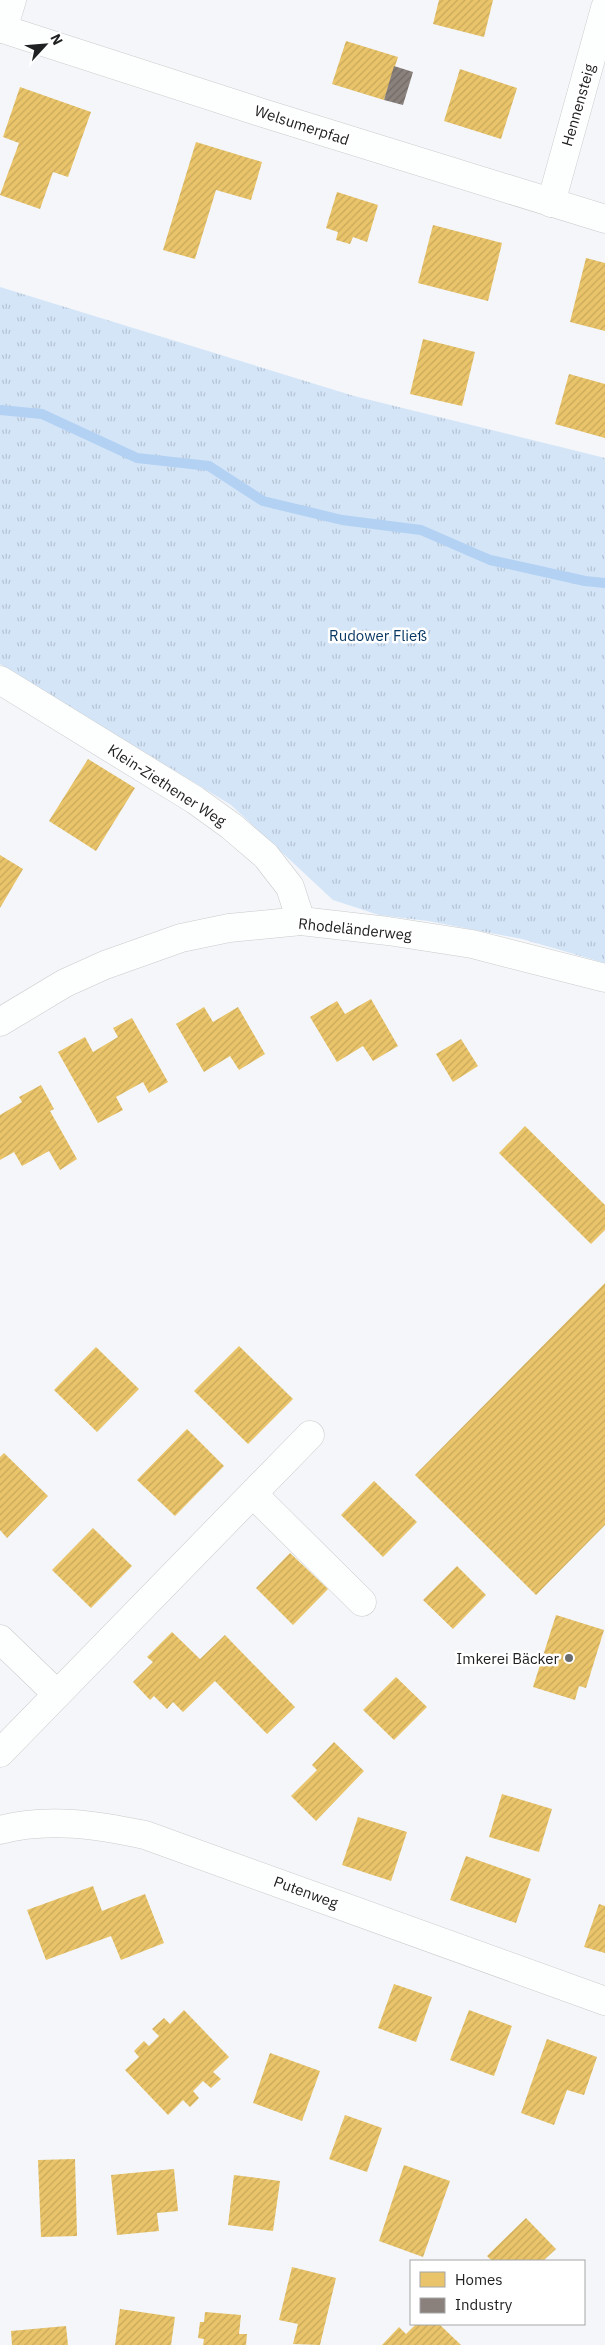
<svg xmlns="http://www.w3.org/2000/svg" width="605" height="2345" font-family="'IBM Plex Sans',sans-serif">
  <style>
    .park { fill: url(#park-tufts) }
    .homes { fill: url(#homes-hatch) }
    .industry { fill: url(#industry-hatch) }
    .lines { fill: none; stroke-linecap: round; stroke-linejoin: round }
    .stream { stroke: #b2d1f3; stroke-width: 10 }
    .minor-casing { stroke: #c9cbcc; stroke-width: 29 }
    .minor { stroke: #fdfefe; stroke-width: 28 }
    .poi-dot { fill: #6a6c6e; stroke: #fff; stroke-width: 2 }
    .labels { text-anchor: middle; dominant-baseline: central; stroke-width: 5; stroke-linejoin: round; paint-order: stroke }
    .street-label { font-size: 15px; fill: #202123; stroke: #fff }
    .park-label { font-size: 15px; fill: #083763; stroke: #fff }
    .poi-label { font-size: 15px; fill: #202123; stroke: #fff; text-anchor: end }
  </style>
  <defs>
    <pattern id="park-tufts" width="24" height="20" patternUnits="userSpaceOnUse" patternTransform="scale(1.25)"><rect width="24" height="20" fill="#d4e5f8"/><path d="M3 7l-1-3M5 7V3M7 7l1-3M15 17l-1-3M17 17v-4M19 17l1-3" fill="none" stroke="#b6c4d4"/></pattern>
    <pattern id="homes-hatch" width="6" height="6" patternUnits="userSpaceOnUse" patternTransform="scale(1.25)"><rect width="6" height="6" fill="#e9c46a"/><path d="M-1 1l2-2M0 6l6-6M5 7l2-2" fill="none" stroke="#c8a85c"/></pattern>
    <pattern id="industry-hatch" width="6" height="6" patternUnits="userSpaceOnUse" patternTransform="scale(1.25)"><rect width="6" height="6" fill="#8a817c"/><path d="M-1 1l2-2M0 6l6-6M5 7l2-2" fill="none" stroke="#706965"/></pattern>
  </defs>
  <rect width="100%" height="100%" fill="#f4f6f9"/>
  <path class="park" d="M0,287L354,396L605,458V963L522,939L428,921L379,915L333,900L231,805L0,664Z"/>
  <g class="homes">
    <path d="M439,0H493L484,37L433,24Z"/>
    <path d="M346,41L398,57L384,100L332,84Z"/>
    <path d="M460,69L517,88L501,139L444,121Z"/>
    <path d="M20,87L91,112L68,177L53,172L40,209L0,195L19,143L3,137Z"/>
    <path d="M196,142L262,162L251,200L216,190L195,259L163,250Z"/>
    <path d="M337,192L378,205L367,242L353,237L350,244L336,240L338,232L326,228Z"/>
    <path d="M433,225L502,243L488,301L418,283Z"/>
    <path d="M586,258L605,263V331L570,322Z"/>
    <path d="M423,339L475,352L462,406L410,394Z"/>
    <path d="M569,374L605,384V438L555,424Z"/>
    <path d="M88,759L135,788L96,851L49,821Z"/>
    <path d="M0,855L23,869L0,908Z"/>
    <path d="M371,999L398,1046L373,1061L363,1046L337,1062L310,1017L337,1001L345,1014Z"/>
    <path d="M204,1007L213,1022L238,1007L265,1054L239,1070L230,1056L204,1072L176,1024Z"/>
    <path d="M132,1018L168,1082L149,1093L143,1082L116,1097L123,1110L98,1123L58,1052L85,1037L93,1052L118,1037L113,1028Z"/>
    <path d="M461,1039L478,1066L453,1082L436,1054Z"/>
    <path d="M41,1085L54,1109L50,1111L77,1159L60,1170L49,1151L22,1166L14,1152L0,1160V1115L22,1102L19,1097Z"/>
    <path d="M525,1126L605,1205V1230L591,1244L499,1153Z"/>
    <path d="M605,1283V1525L536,1595L415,1475Z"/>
    <path d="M239,1346L293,1399L248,1444L194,1391Z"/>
    <path d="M96,1347L139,1389L97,1432L54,1390Z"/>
    <path d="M187,1429L224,1466L175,1516L137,1480Z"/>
    <path d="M4,1453L48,1496L7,1538L0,1530V1457Z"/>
    <path d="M374,1481L417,1522L383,1557L341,1515Z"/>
    <path d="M93,1528L132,1566L91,1608L52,1570Z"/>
    <path d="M290,1553L328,1589L293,1625L256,1588Z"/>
    <path d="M457,1566L486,1595L453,1629L423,1600Z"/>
    <path d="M556,1615L604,1630L586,1688L579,1686L575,1700L533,1687Z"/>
    <path d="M172,1632L200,1659L225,1635L295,1707L267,1734L215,1681L183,1712L173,1702L167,1709L154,1696L150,1700L133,1682L153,1662L147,1657Z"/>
    <path d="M396,1677L427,1707L394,1740L363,1710Z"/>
    <path d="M334,1742L364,1771L316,1821L291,1796L317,1770L312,1765Z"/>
    <path d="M502,1794L552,1809L539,1852L489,1837Z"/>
    <path d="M358,1817L407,1832L391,1881L342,1865Z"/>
    <path d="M466,1856L531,1879L516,1923L450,1900Z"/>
    <path d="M93,1886L102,1911L145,1894L164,1943L121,1960L111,1936L46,1960L27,1910Z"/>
    <path d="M599,1904L605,1906V1953L584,1947Z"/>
    <path d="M394,1984L432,1997L416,2042L378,2028Z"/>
    <path d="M184,2010L229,2057L213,2072L221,2079L211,2088L203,2081L193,2091L199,2098L190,2107L183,2100L168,2115L125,2070L139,2057L134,2051L144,2041L149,2046L159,2036L152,2029L164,2018L170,2024Z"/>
    <path d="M469,2010L512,2026L494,2076L450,2060Z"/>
    <path d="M547,2039L597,2057L584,2095L567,2090L554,2125L521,2113Z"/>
    <path d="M270,2053L320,2071L302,2121L253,2103Z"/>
    <path d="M345,2115L382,2128L367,2172L329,2159Z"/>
    <path d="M75,2159L77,2236L41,2237L38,2160Z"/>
    <path d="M404,2165L450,2181L423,2257L379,2241Z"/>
    <path d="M174,2169L178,2211L157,2213L159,2231L117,2235L111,2175Z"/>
    <path d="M234,2175L280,2181L273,2231L228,2225Z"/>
    <path d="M526,2218L556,2249L543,2261H492L487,2256Z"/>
    <path d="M292,2267L336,2278L320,2345L293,2344L298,2324L279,2320Z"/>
    <path d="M120,2309L175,2317L171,2345H115Z"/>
    <path d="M205,2312L241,2315L239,2334H247L246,2345H203L204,2339L198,2338L200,2322H204Z"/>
    <path d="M416,2324H439L461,2345H382L399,2327L406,2334Z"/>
    <path d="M66,2326L68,2345H12L11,2331Z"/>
  </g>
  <path class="industry" d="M394,66L413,72L403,105L384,100Z"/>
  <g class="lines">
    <path class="stream" d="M0,410L42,414L137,458L209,466L263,501L342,520L421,530L490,560L585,581L605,583"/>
    <g class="minor-casing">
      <g id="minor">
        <path d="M0,28L266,114L605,219"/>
        <path d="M3,29L12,0"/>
        <path d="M551,203L605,8"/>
        <path d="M0,680L195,800L231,826L266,856L290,887L301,921"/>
        <path d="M0,1022L65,983L105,965L181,938L229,928L301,921L388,931L472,944L605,978"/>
        <path d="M253,1494L362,1602"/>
        <path d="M0,1639L57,1694"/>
        <path d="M0,1753L310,1435"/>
        <path d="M0,1830C49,1817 97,1825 145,1835L605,2001"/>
      </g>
    </g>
    <use href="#minor" class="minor"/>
  </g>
  <circle class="poi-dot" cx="569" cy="1658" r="5"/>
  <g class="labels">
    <g class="street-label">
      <text transform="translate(578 105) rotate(-74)">Hennensteig</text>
      <text transform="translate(302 125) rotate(18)">Welsumerpfad</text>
      <text transform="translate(167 785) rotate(33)">Klein-Ziethener Weg</text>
      <text transform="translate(355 929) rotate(6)">Rhodeländerweg</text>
      <text transform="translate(306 1892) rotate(20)">Putenweg</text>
    </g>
    <g class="park-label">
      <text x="378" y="635">Rudower Fließ</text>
    </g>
    <g class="poi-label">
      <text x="559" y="1658">Imkerei Bäcker</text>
    </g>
  </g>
  <rect x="410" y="2260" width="175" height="65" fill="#ffffff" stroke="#a6a6a7"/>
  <rect x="420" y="2272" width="25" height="15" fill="#e9c46a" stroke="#a6a6a7"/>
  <text x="455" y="2285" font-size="15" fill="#202123">Homes</text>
  <rect x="420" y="2298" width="25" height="15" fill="#8a817c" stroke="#a6a6a7"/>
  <text x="455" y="2310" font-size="15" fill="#202123">Industry</text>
  <g transform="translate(45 45) rotate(64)" stroke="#ffffff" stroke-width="4" paint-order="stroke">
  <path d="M0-4L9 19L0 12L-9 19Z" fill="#202123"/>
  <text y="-8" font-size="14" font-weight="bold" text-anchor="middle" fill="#202123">N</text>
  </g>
</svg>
